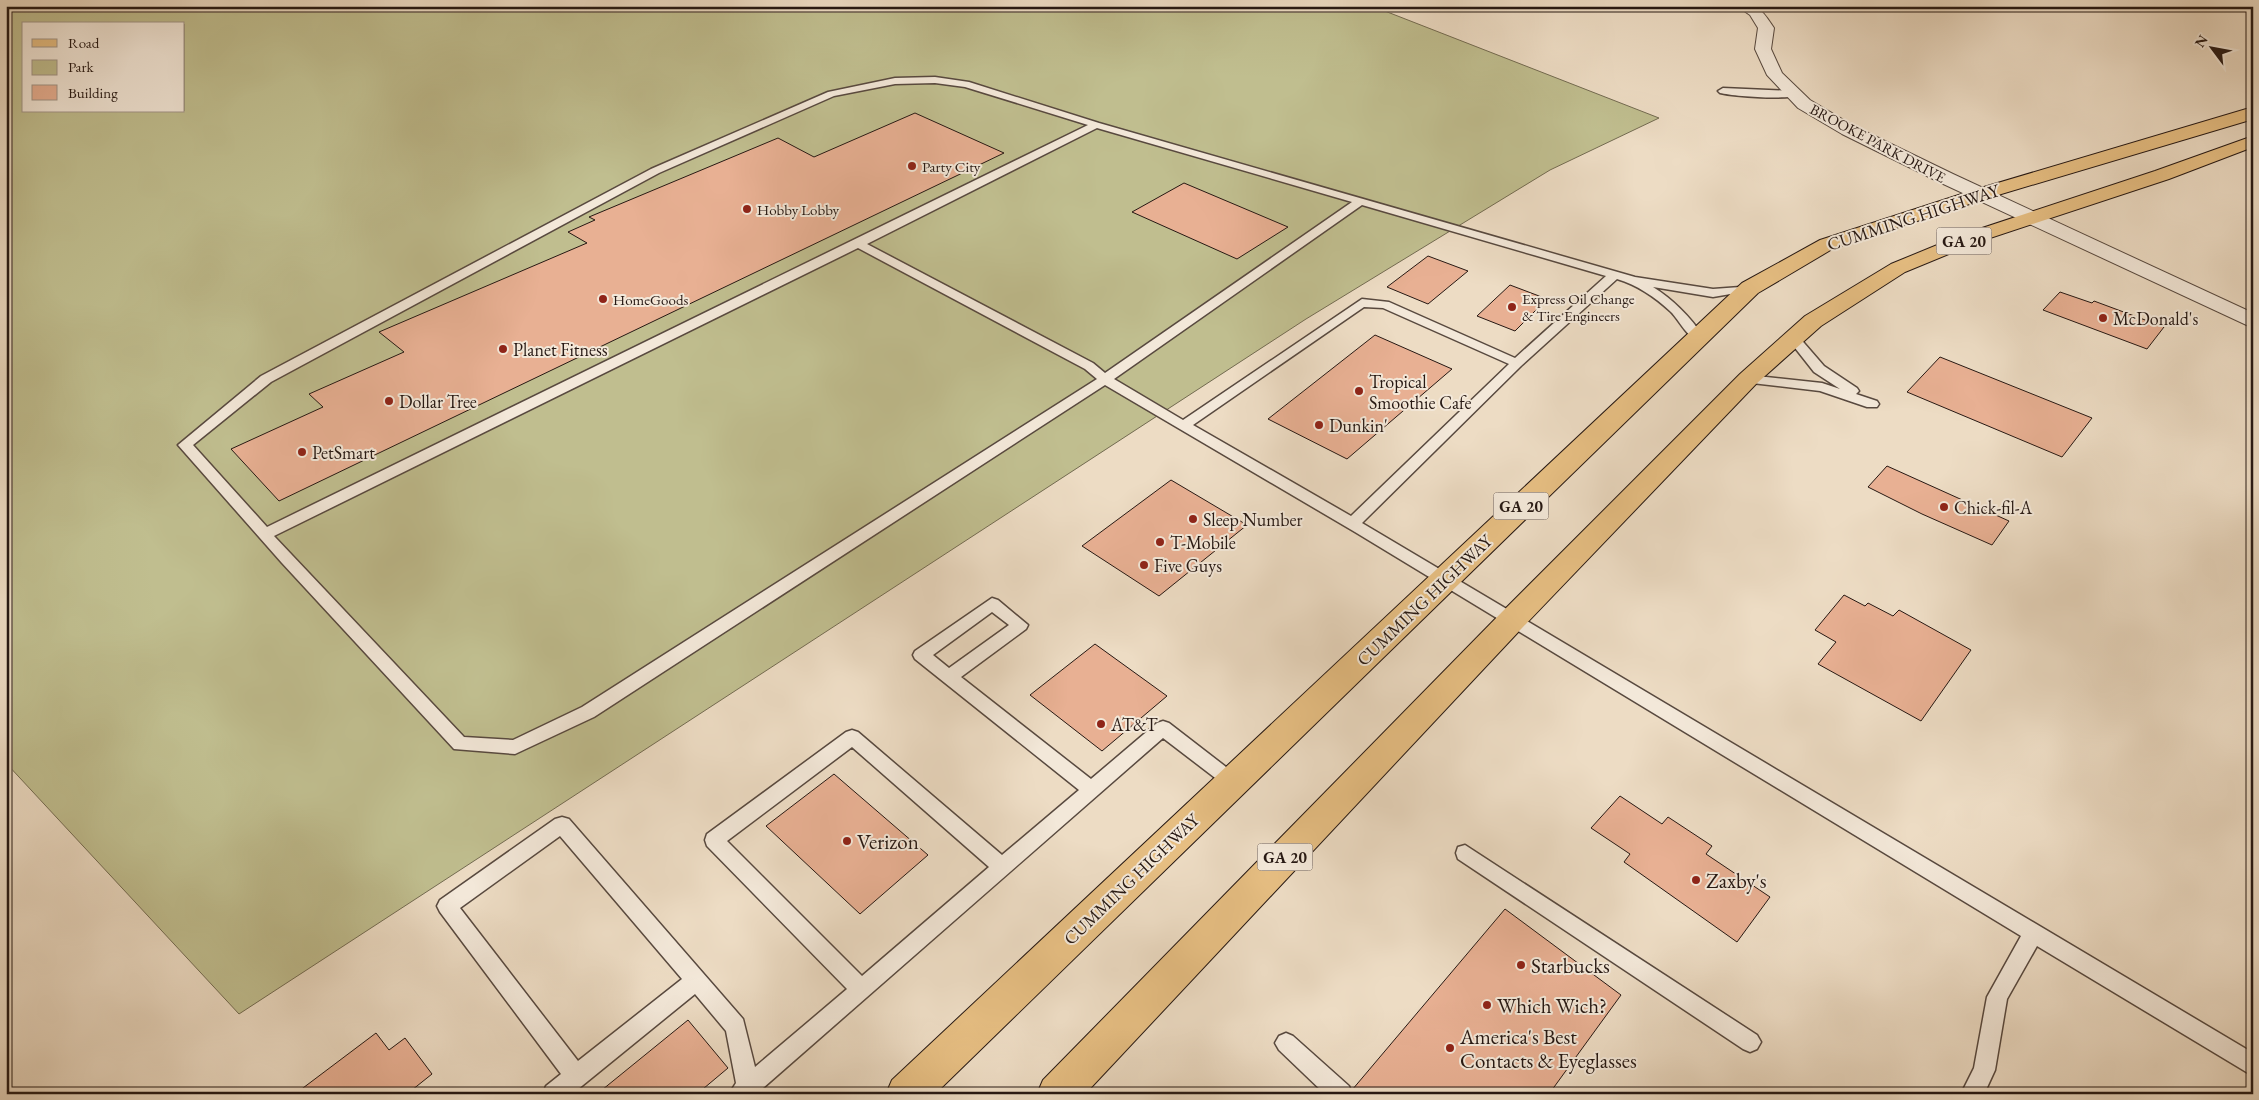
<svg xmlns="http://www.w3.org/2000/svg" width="2259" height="1100" font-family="'EB Garamond',serif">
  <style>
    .green { fill: #c0be8f; stroke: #736b51; fill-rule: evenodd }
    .building { fill: #e8b093; stroke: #261813 }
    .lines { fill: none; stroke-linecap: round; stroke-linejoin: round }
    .service-casing { stroke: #58493f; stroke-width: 3 }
    .minor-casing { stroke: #58493f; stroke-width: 2 }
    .primary-casing { stroke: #261813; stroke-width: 2 }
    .service { fill: #f3e8d9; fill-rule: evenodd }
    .minor { fill: #f3e8d9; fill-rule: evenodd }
    .primary { fill: #e6be82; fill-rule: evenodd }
    .poi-dot { fill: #8f2418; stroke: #f3e8d9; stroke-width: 2 }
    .labels { text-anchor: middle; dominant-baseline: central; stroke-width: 4; stroke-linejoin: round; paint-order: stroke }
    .far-street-label { font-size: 15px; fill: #261813; stroke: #f3e8d9 }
    .far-poi-label { font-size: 15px; fill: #261813; stroke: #f3e8d9; text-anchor: start }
    .shield { fill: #f3e8d9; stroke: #64564e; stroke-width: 1 }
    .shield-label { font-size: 16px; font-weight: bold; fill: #261813 }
    .street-label { font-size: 18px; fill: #261813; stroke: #f3e8d9 }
    .poi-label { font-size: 18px; fill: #261813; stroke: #f3e8d9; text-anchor: start }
    .near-poi-label { font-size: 21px; fill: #261813; stroke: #f3e8d9; text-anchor: start }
  </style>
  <rect width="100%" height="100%" fill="#eddcc4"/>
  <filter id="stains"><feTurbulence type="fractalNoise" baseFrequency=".004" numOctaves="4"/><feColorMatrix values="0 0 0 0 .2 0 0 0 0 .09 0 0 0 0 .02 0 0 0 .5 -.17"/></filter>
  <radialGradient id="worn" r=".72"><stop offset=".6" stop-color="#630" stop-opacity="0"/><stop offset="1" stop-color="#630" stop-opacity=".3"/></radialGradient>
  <path class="green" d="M12,6H1372L1659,118L1550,170L1306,319L239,1014L6,763V23ZM24,24H184V111H24Z"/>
  <g class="building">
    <path d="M915,113L1004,153L279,501L231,449L323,407L309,394L404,352L379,332L587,243L568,232L595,220L589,217L778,138L814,157Z"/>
    <path d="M1184,183L1288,227L1237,259L1132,212Z"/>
    <path d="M1428,256L1468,271L1428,304L1387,287Z"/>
    <path d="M1510,285L1547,299L1515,331L1477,316Z"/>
    <path d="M2060,292L2092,303L2094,301L2164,327L2147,349L2043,310Z"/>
    <path d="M1375,335L1452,369L1347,459L1268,419Z"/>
    <path d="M1940,357L2092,418L2062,457L1907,392Z"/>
    <path d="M1887,466L2009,521L1992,545L1922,514L1868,487Z"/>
    <path d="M1171,480L1247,525L1159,596L1082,546Z"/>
    <path d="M1844,595L1865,606L1868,603L1893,616L1899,610L1971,650L1921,721L1818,664L1836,642L1815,630Z"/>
    <path d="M1095,644L1167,696L1102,751L1030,695Z"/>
    <path d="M834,774L928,855L860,914L766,826Z"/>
    <path d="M1620,796L1662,824L1668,817L1712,846L1706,854L1770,897L1737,942L1624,862L1630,854L1591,828Z"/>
    <path d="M1505,909L1621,995L1549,1094H1354L1352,1090Z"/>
    <path d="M688,1020L728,1068L697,1094H597Z"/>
    <path d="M376,1033L389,1050L405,1038L432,1074L407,1094H295Z"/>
  </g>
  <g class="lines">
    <g class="service-casing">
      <g id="service">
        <path d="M935,77L969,82L1099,123L1635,277L1713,289L1754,286V290L1713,297L1653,287C1674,300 1690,317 1704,337L1698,341C1688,338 1679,320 1671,312C1655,297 1637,285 1617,279L1521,366L1362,523L2253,1053V1076L2037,946L2007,999L1995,1070L1984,1094H1961L1974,1068L1987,997L2021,936L1355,532L1105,385L594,717L515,754L454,749L282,563L178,445L261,376L651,169L828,92L895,78ZM935,83L965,87L1088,125L267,527L193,445L271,382L659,173L834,96L895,84ZM1097,128L1352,202L1105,373L1093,363L867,244ZM1362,205L1606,276L1515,358L1389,302L1362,299L1183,420L1114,379ZM858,248L1085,369L1097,379L582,707L513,740L464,737L274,536ZM1364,307L1383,308L1509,364L1351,516L1193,425Z"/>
        <path d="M1723,88L1794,91L1799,94C1789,101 1733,96 1720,93L1718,91Z"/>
        <path d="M1794,335L1798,336L1824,366L1857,388L1859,391L1856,394L1877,401L1879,404L1877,407H1867L1820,391L1743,382L1742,379L1743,376L1748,375L1822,383L1840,389L1814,372L1788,339Z"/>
        <path d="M992,598L998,600L1028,625L1026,629L961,677L1091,779L1157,723L1163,721L1169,723L1239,777L1242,782L1239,787L1233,789L1227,787L1163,738L763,1088L766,1094H729L736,1083L726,1031L695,994L572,1094H543L546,1086L561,1074L440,912L437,906L440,900L555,819L562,817L569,819L743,1019L755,1067L847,989L707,846L705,840L707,834L846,732L852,730L858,732L1002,855L1079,790L915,659L913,655L915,651ZM992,612L1009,625L949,668L933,655ZM852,747L989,867L862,976L727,841ZM560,836L682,979L578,1061L460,908Z"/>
        <path d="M1465,845L1757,1035L1761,1042L1757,1049L1750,1052L1743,1049L1458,859L1456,853L1458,847Z"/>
        <path d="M1286,1033L1293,1036L1349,1086L1352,1094H1325L1279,1050L1275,1043L1279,1036Z"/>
      </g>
    </g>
    <g class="minor-casing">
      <path id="minor" d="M1737,6C1761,6 1761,9 1774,28L1771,49L1782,73L1810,100L1854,126L1953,174L2253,313V328L1939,182L1842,134L1798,108L1767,75L1755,49L1758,28L1750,15Z"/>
    </g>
    <g class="primary-casing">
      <g id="primary">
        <path d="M2253,107V119L2250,120L1988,198L1834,248L1758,293L935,1094H886L892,1080L1742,283L1820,240L1974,190Z"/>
        <path d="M2253,136V147L2169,179L1978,242L1905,272L1821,326L1756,384L1522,628L1085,1094H1037L1043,1080L1502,612L1740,374L1805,316L1891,264L1964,234L2155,171Z"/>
      </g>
    </g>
    <use href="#service" class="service"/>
    <use href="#minor" class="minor"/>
    <use href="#primary" class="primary"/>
  </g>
  <g class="poi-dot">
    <circle cx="912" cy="166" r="5"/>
    <circle cx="747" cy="209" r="5"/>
    <circle cx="603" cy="299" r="5"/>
    <circle cx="1512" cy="307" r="5"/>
    <circle cx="2103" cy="318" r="5"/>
    <circle cx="503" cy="349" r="5"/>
    <circle cx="1359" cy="391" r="5"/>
    <circle cx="389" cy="401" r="5"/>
    <circle cx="1319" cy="425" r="5"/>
    <circle cx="302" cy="452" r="5"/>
    <circle cx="1944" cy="507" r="5"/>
    <circle cx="1193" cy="519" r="5"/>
    <circle cx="1160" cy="542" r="5"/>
    <circle cx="1144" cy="565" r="5"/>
    <circle cx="1101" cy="724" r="5"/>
    <circle cx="847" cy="841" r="5"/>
    <circle cx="1696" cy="880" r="5"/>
    <circle cx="1521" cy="965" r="5"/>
    <circle cx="1487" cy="1005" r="5"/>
    <circle cx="1450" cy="1048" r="5"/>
  </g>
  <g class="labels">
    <g class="far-street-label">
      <text transform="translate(1878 143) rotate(28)">BROOKE PARK DRIVE</text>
    </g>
    <g class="far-poi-label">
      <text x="922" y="166">Party City</text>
      <text x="757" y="209">Hobby Lobby</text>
      <text x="1522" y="298">Express Oil Change<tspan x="1522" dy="17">&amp; Tire Engineers</tspan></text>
      <text x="613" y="299">HomeGoods</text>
    </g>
    <g class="shield">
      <rect x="1936.5" y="227.5" width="55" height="27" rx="4"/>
      <rect x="1493.5" y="492.5" width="55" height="27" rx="4"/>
      <rect x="1257.5" y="843.5" width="55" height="27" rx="4"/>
    </g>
    <g class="shield-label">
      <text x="1964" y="241">GA 20</text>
      <text x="1521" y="506">GA 20</text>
      <text x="1285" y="857">GA 20</text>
    </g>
    <g class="street-label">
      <text transform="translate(1913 217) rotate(-18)">CUMMING HIGHWAY</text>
      <text transform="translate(1424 600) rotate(-44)">CUMMING HIGHWAY</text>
      <text transform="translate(1131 879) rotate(-44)">CUMMING HIGHWAY</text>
    </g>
    <g class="poi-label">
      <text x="2113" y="318">McDonald's</text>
      <text x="513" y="349">Planet Fitness</text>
      <text x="1369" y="381">Tropical<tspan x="1369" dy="21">Smoothie Cafe</tspan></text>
      <text x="399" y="401">Dollar Tree</text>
      <text x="1329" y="425">Dunkin'</text>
      <text x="312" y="452">PetSmart</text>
      <text x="1954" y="507">Chick-fil-A</text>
      <text x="1203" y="519">Sleep Number</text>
      <text x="1170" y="542">T-Mobile</text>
      <text x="1154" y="565">Five Guys</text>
      <text x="1111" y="724">AT&amp;T</text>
    </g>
    <g class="near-poi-label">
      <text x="857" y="841">Verizon</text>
      <text x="1706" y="880">Zaxby's</text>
      <text x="1531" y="965">Starbucks</text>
      <text x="1497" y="1005">Which Wich?</text>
      <text x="1460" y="1036">America's Best<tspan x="1460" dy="24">Contacts &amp; Eyeglasses</tspan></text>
    </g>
  </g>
  <rect width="2259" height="1100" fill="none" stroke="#eddcc4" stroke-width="25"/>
  <rect x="8" y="8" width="2244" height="1085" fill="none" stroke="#261813" stroke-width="2.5"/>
  <rect x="12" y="12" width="2234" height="1075" fill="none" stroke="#261813"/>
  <rect x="22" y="22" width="162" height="90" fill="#f3e8d9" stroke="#a1958a"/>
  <rect x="32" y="39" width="25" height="8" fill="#e6be82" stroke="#a1958a"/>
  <text x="68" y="48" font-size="15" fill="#261813">Road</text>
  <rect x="32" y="60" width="25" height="15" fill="#c0be8f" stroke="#a1958a"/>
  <text x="68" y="72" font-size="15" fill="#261813">Park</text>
  <rect x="32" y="85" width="25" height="15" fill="#e8b093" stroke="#a1958a"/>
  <text x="68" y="98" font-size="15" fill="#261813">Building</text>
  <g transform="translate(2212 48) rotate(302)" stroke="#f3e8d9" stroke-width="4" paint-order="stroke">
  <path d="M0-4L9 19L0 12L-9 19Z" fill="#261813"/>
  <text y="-8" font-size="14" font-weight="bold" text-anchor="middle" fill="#261813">N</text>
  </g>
  <rect width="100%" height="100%" filter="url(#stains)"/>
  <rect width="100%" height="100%" fill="url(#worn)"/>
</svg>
